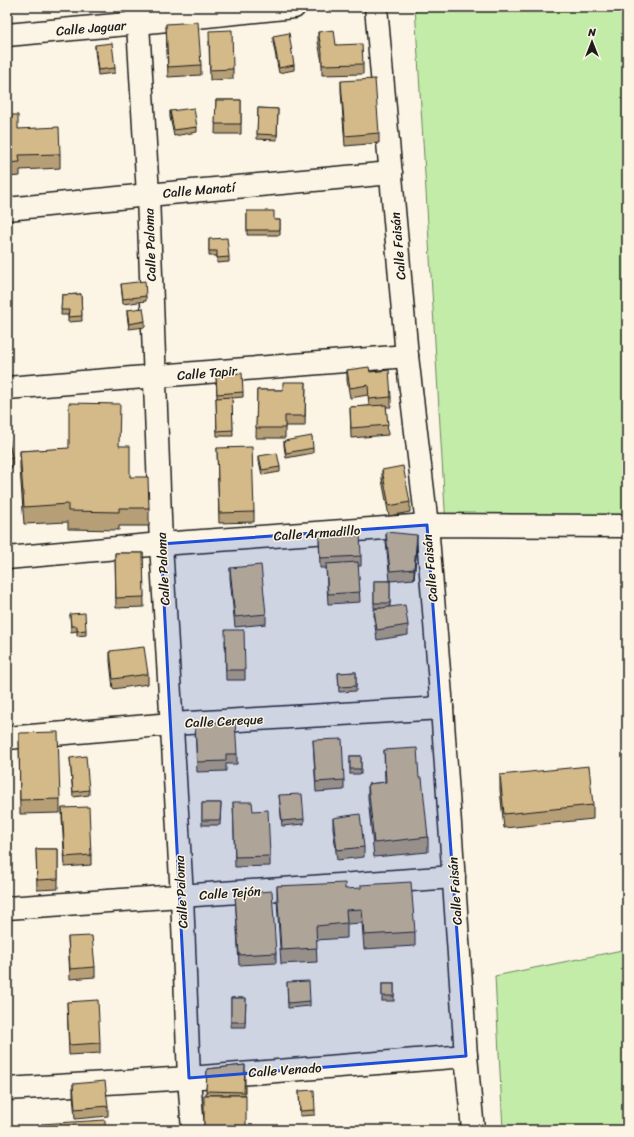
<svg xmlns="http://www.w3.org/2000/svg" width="634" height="1137" font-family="Sriracha,sans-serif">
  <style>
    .green { fill: #c2eca8; stroke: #6f8462 }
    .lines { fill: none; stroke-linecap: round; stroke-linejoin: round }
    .street-casing { stroke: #1c1c1c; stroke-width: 25 }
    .street { stroke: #fcf5e5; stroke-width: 22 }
    .wall { fill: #b69f76; stroke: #1c1c1c }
    .shaded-wall { fill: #948260; stroke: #1c1c1c }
    .building { fill: #d4b989; stroke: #1c1c1c }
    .marked { fill: #1d4ed8; fill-opacity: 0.2; stroke: #1d4ed8; stroke-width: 3; stroke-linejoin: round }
    .labels { text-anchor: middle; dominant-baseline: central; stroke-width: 3; stroke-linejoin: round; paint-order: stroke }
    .street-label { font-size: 13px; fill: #1c1c1c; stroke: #fcf5e5 }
  </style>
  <rect width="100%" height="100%" fill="#fcf5e5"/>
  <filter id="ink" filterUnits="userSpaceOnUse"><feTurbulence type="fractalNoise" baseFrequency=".025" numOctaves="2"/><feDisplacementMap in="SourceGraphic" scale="8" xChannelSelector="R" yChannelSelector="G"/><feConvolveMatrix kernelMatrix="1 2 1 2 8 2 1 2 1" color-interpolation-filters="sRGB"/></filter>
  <g filter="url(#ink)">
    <g class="green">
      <path d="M415,7H627V538L446,526Z"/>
      <path d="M627,949V1130H503L495,976Z"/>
    </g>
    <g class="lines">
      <g class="street-casing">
        <g id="street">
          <path d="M137,7L148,195L161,544L182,896L189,1078L193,1130"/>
          <path d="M376,7L407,356L427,525L442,708L466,1056L473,1130"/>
          <path d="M7,35L138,23L294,7"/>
          <path d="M7,209L148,195L391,173"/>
          <path d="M7,388L407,356"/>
          <path d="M7,558L161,544L427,525L627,526"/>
          <path d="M7,738L172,724L442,708"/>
          <path d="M7,908L454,877"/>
          <path d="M7,1089L189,1078L466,1056"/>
        </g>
      </g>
      <use href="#street" class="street"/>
    </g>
    <g class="wall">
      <path d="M166,24L201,65V75L168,77Z"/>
      <path d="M318,32L363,64V74L322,75V62L318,42Z"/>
      <path d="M273,36L294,65V70L279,73L273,42Z"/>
      <path d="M209,41L233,69V79L210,80Z"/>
      <path d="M95,45L115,68V73L98,75L95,50Z"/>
      <path d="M341,81L379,133V143L345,146L341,91Z"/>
      <path d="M216,100H241V134H215Z"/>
      <path d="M258,108L278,109L277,140L257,139Z"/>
      <path d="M170,111L197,127V132L174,136L170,117Z"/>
      <path d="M7,115L18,129L60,154V168L20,170V176L7,177Z"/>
      <path d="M247,211L274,220H280V235H247Z"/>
      <path d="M209,239L229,257V262L217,263V256H209Z"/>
      <path d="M121,284L146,296V301L123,304Z"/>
      <path d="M81,294L82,321L68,322V315H61L62,295Z"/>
      <path d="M127,310L145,321V327L129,329L127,315Z"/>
      <path d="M347,370L370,372L391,397V407H386L388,435L351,438L350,407L369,406L368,395L350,398L347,380Z"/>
      <path d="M216,375L243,392V397L232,398L233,436H217L216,398H217Z"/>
      <path d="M306,382L305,426H285V438H256L257,390H283Z"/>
      <path d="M7,431L12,458V468L7,469Z"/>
      <path d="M284,441L313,448V453L286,458L284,446Z"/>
      <path d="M119,446L130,477L149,508V526H119V530L68,529V522L24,524L20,469V451Z"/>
      <path d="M217,448L254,512V522L219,523Z"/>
      <path d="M259,456L280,467V472L262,475L259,461Z"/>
      <path d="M382,470L410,502V512L389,516L382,480Z"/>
      <path d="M386,532L417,545L414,579L390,581L386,542Z"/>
      <path d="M319,536L361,556V566H358L360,602L328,604L326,568H320Z"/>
      <path d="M115,553H143L144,607L116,608Z"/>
      <path d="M230,568L266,614V624L235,627L230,578Z"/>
      <path d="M374,581H390V607L408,625V635L377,640L374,619V609L380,608H374Z"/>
      <path d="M70,614L86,630V635L77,636V631L71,632Z"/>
      <path d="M225,640L245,670V680H226Z"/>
      <path d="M110,651L148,674V684L113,689L110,661Z"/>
      <path d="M356,672V691L339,692L338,673Z"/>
      <path d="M195,724L237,754V764H226V771L197,772Z"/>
      <path d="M19,733L60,799V813L20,814Z"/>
      <path d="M313,740L344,780V790L316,792Z"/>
      <path d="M384,750L419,778L428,837V852L374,857L368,798V784L385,782Z"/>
      <rect x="350" y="756" width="11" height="18"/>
      <path d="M70,758L89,790V795L73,797Z"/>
      <path d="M500,775L593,805V819L504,828L500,790Z"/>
      <path d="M279,795L304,819V824L282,826Z"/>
      <path d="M233,802L270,856V866L235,867Z"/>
      <path d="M202,803H221L220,825H202Z"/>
      <path d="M62,808L91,855V865L65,867L62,818Z"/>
      <path d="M333,818L364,847V857L337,860L333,828Z"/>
      <path d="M36,849H58V889L37,890Z"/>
      <path d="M277,886L345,889L415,932V946L364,949L362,923L347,924V938L316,940L317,962L281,964L277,901Z"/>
      <path d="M235,894L276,953V963L239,965Z"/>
      <path d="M68,937L95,967V977L70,979Z"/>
      <path d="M287,982L310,1001V1006L288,1008Z"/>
      <rect x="382" y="984" width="12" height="17"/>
      <path d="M231,998H246L245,1027H231Z"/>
      <path d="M67,1002L100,1043V1053L69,1055Z"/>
      <path d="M245,1065V1095H206L207,1069Z"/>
      <path d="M73,1084L108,1106V1116L75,1119L73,1094Z"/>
      <path d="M299,1091L315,1110V1115L300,1116Z"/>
    </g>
    <path class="shaded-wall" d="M417,535V545L414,579V569Z"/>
    <g class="building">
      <path d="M198,22L201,65L168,67L166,24Z"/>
      <path d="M232,30L233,69L210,70L209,31Z"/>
      <path d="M334,30L336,45L362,44L363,64L322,65V52L318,32Z"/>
      <path d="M289,33L294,65L279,68L273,36Z"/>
      <path d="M112,43L115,68L98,70L95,45Z"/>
      <path d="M375,79L379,133L345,136L341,81Z"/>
      <path d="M216,100H241V124H215Z"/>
      <path d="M194,108L197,127L174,130L170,111Z"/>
      <path d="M258,108L278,109L277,135L257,134Z"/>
      <path d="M7,115H18V129L59,127L60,154L19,155L20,162L7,163Z"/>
      <path d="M247,211H274V220H280V230H247Z"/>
      <path d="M227,238L229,257L217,258V251H209V239Z"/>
      <path d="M145,281L146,296L123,299L121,284Z"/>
      <path d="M81,294L82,316L68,317L69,310H61L62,295Z"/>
      <path d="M143,308L145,321L129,324L127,310Z"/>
      <path d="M369,367L370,372L389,370L391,397L369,399L368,385L350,388L347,370Z"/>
      <path d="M242,373L243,392L217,394L216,375Z"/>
      <path d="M283,382H306L305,416H285V428H256L257,390H283Z"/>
      <path d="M232,397L233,430L217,431L216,398Z"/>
      <path d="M69,403L120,404L119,446H130V477H148L149,508H119V512L68,511V504L24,507L20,451L69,448Z"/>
      <path d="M386,405L388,425L351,428L350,407Z"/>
      <path d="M7,431L12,458L7,459Z"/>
      <path d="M312,436L313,448L286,453L284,441Z"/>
      <path d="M252,447L254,512L219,513L217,448Z"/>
      <path d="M277,453L280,467L262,470L259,456Z"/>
      <path d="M403,466L410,502L389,506L382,470Z"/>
      <path d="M386,532L417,535L414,569L390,571Z"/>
      <path d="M360,533L361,556L320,558L319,536Z"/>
      <path d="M115,553H143L144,597L116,598Z"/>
      <path d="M358,562L360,592L328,594L326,564Z"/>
      <path d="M261,565L266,614L235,617L230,568Z"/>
      <rect x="374" y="581" width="16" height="22"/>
      <path d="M405,605L408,625L377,630L374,609Z"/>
      <path d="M85,613L86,630L77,631V626H71L70,614Z"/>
      <path d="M225,630H244L245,670H226Z"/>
      <path d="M144,647L148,674L113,679L110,651Z"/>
      <path d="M356,672V686L339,687L338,673Z"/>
      <path d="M235,721L237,754H226V761L197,762L195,724Z"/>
      <path d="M58,732L60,799L20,800L19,733Z"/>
      <path d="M342,739L344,780L316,782L313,740Z"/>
      <path d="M417,748L419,778H422L428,837L374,843L368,784L386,782L384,750Z"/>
      <path d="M86,756L89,790L73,792L70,758Z"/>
      <rect x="350" y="756" width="11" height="13"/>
      <path d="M589,766L593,805L504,814L500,775Z"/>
      <path d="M302,794L304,819L282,821L279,795Z"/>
      <path d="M233,802H252L253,811L268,810L270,856L235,857Z"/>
      <path d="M202,803H221L220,820H202Z"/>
      <path d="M89,807L91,855L65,857L62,808Z"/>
      <path d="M360,814L364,847L337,850L333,818Z"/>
      <path d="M36,849H58V879L37,880Z"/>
      <path d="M411,882L415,932L364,935L362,909L346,910L347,923L316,926L317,948L281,950L277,886L345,883V889L361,888V885Z"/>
      <path d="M272,891L276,953L239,955L235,894Z"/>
      <path d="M92,936L95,967L70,969L68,937Z"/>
      <path d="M309,981L310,1001L288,1003L287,982Z"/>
      <rect x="382" y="984" width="12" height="12"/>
      <path d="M231,998H246L245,1022H231Z"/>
      <path d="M98,1000L100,1043L69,1045L67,1002Z"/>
      <path d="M245,1065L244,1092L206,1091L207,1069Z"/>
      <path d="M105,1081L108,1106L75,1109L73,1084Z"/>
      <path d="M314,1090L315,1110L300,1111L299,1091Z"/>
      <rect x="204" y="1095" width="42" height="35"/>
      <path d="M105,1120V1130H42L41,1124Z"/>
    </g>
  </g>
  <path class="marked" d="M427,525L466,1056L189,1078L161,544Z"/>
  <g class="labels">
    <g class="street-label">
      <text transform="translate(91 28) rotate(-5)">Calle Jaguar</text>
      <text transform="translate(199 190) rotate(-5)">Calle Manatí</text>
      <text transform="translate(150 245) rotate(-92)">Calle Paloma</text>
      <text transform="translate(398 246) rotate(-95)">Calle Faisán</text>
      <text transform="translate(207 373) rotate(-5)">Calle Tapir</text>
      <text transform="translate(317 533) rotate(-4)">Calle Armadillo</text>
      <text transform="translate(430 568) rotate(-95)">Calle Faisán</text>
      <text transform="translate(163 569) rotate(-93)">Calle Paloma</text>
      <text transform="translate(224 721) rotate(-3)">Calle Cereque</text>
      <text transform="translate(455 891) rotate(-94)">Calle Faisán</text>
      <text transform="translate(181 892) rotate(-93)">Calle Paloma</text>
      <text transform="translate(230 893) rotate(-4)">Calle Tejón</text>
      <text transform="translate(285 1070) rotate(-4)">Calle Venado</text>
    </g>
  </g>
  <rect width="634" height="1137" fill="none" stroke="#fcf5e5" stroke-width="24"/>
  <rect x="12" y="12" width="610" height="1113" fill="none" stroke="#1c1c1c" stroke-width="1.5" filter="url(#ink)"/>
  <g transform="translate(592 42)" stroke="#fcf5e5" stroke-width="3" paint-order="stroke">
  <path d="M0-3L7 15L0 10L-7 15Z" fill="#1c1c1c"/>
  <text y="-6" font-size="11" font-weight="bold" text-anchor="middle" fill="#1c1c1c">N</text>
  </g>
</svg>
